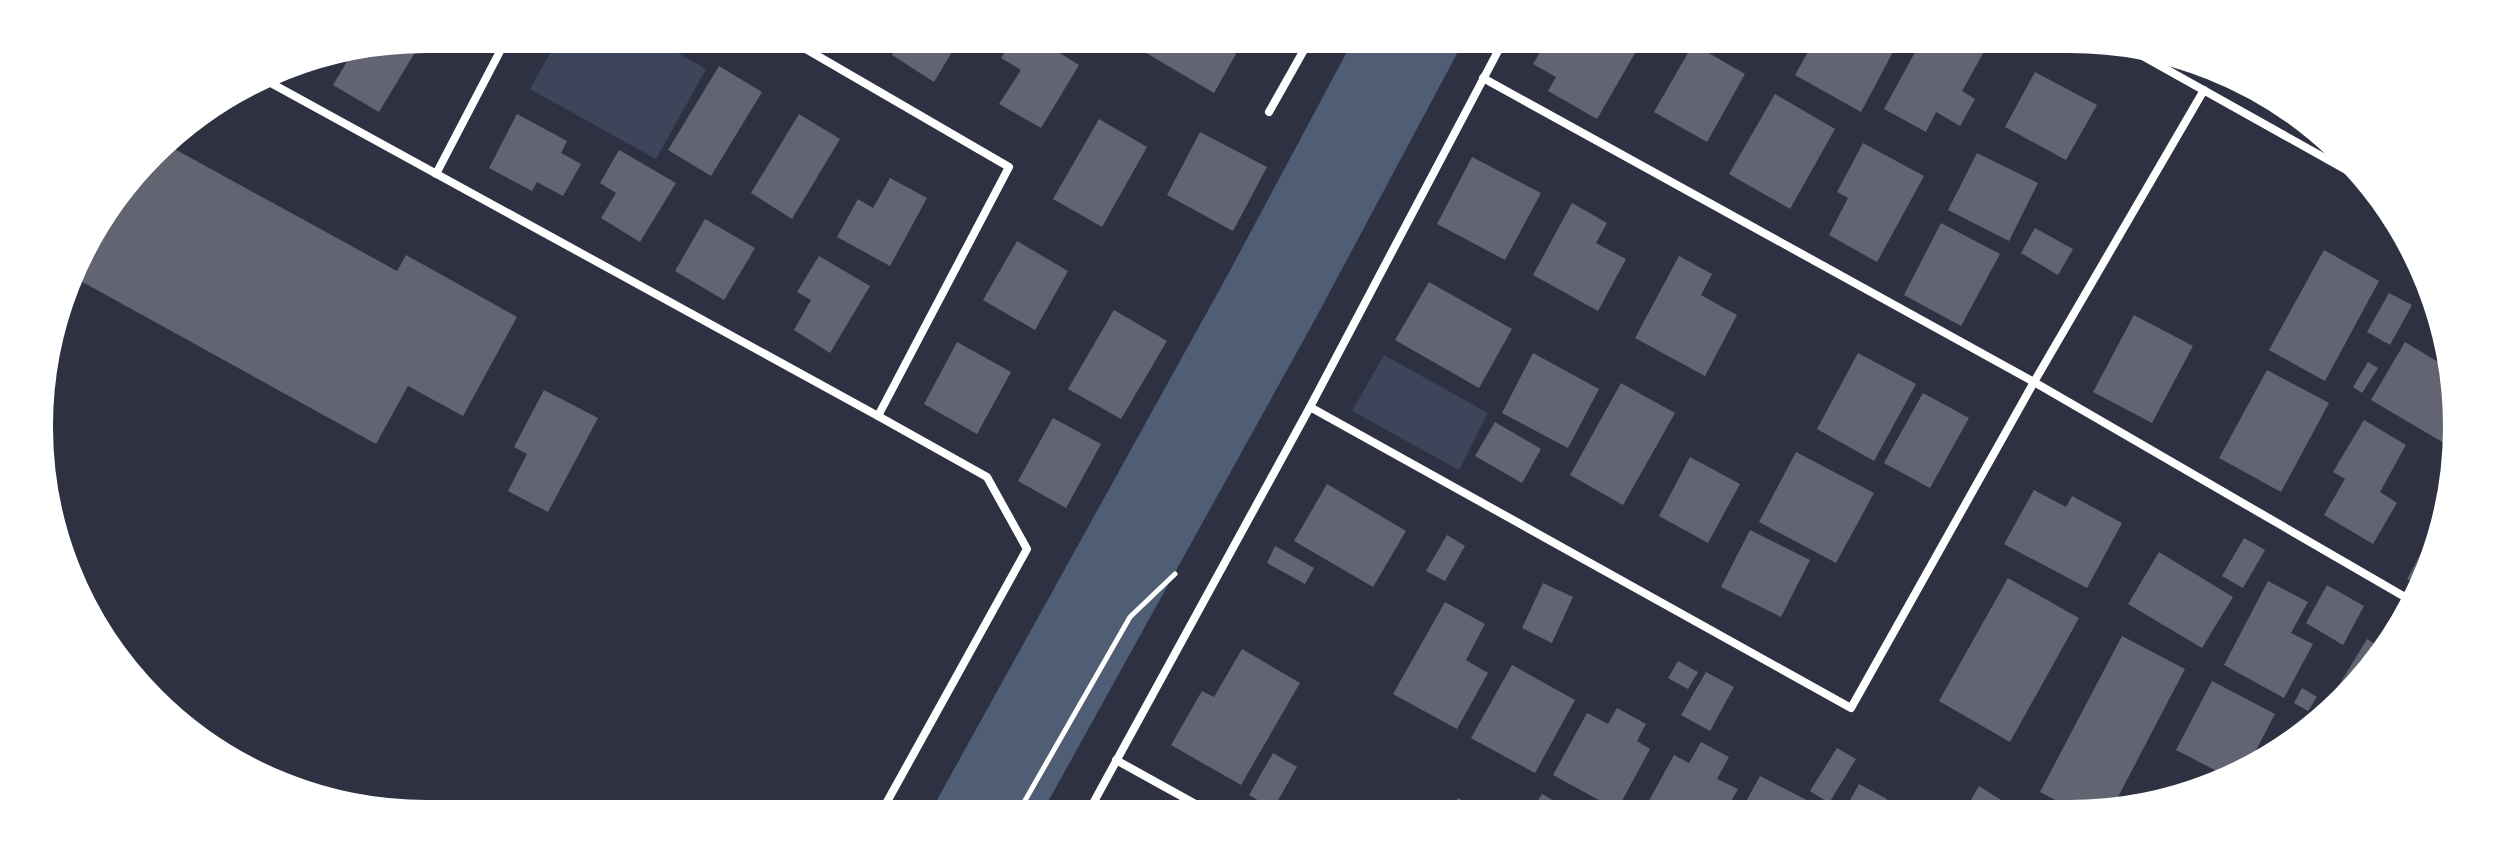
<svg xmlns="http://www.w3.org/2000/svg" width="2496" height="853" font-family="'Noto Serif',serif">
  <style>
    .green { fill: #3c4559 }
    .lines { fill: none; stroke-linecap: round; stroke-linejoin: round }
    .river { stroke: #4f5d75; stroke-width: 98 }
    .building { fill: #626471 }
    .path { stroke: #fff; stroke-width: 5 }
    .minor { stroke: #fff; stroke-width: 8 }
    .rim { fill: none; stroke: #fff; stroke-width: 10 }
  </style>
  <rect width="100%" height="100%" fill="#2d3142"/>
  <g class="green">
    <path d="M561,34H644L706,69L656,159L530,89Z"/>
    <path d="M1384,355L1488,413L1459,470L1352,411Z"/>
  </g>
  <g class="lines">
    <path class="river" d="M983,818L1272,296L1412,34"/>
  </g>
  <g class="building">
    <path d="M904,34H963L934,82L892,55Z"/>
    <path d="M1016,34H1029L1079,65L1041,128L999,104L1021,70L1001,58Z"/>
    <path d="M1143,34H1229L1222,46L1236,54L1214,93L1136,47Z"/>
    <path d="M1551,34H1646L1597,119L1548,91L1556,77L1533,64Z"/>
    <path d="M1720,34H1762L1752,52Z"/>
    <path d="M1818,34H1895L1901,37L1861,112L1795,75Z"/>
    <path d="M1925,34H1956L1985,50L1962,91L1975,99L1960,126L1936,112L1926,132L1884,109Z"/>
    <path d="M409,37L420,44L379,112L333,85L355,48Z"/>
    <path d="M1693,44L1745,74L1707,142L1654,112Z"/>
    <path d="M719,66L762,92L711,176L668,150Z"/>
    <path d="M2035,72L2097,105L2066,160L2005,127Z"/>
    <path d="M1775,94L1835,129L1790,209L1729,174Z"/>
    <path d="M517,114L567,141L561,153L581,164L563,196L537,182L532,191L489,168Z"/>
    <path d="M799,114L840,139L792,219L751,193Z"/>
    <path d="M1099,119L1147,147L1102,227L1053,199Z"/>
    <path d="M1200,132L1267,167L1233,231L1167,195Z"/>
    <path d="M160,141L397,271L406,255L517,317L463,416L408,386L376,444L68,274L75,252Z"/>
    <path d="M1863,143L1924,176L1877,262L1829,235L1848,198L1837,192Z"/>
    <path d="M619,150L676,183L640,242L601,218L616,193L600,183Z"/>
    <path d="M1977,153L2038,183L2009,241L1948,210Z"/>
    <path d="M1472,157L1541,193L1505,260L1437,224Z"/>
    <path d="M890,178L927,198L890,266L837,237L858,199L873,208Z"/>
    <path d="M1572,203L1607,223L1596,243L1626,259L1598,311L1533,275Z"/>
    <path d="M705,219L755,248L724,300L675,271Z"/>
    <path d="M1941,223L2000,254L1961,326L1904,295Z"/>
    <path d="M2035,228L2073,249L2058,275L2021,253Z"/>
    <path d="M1017,241L1068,271L1035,330L983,300Z"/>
    <path d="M2324,250L2379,281L2325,381L2269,350Z"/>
    <path d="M819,256L870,286L830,353L794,330L811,300L797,292Z"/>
    <path d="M1679,256L1712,274L1701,295L1737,315L1705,376L1635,338Z"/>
    <path d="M1429,282L1512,329L1479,388L1395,340Z"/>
    <path d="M2389,293L2412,305L2390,345L2367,332Z"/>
    <path d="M1114,310L1167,341L1121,419L1068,389Z"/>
    <path d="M2134,315L2193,346L2152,423L2093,392Z"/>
    <path d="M957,342L1011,372L977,434L924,404Z"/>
    <path d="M2405,342L2458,374L2455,437L2449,446L2371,400Z"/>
    <path d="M1533,353L1599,389L1568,448L1502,413Z"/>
    <path d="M1858,353L1916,384L1874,461L1817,429Z"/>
    <path d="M2368,362L2378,368L2362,393L2353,387Z"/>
    <path d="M2267,370L2329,403L2281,492L2219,458Z"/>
    <path d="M1621,383L1675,413L1623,505L1570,475Z"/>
    <path d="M544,390L598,418L548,512L508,491L527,454L514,447Z"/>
    <path d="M1923,393L1969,418L1930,488L1884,463Z"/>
    <path d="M1053,418L1101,444L1066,508L1018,481Z"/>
    <path d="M2364,420L2406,445L2380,492L2397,503L2373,544L2324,515L2345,479L2333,472Z"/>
    <path d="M1495,422L1541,449L1522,483L1475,456Z"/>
    <path d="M1796,452L1874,493L1836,563L1759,522Z"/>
    <path d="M1690,457L1740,484L1708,543L1659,516Z"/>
    <path d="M1327,484L1406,531L1373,587L1294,541Z"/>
    <path d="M2034,490L2066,507L2072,496L2122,523L2087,588L2004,544Z"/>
    <path d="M2450,501L2449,528L2424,588L2407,579Z"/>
    <path d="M1750,530L1810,560L1781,617L1721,587Z"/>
    <path d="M1447,535L1465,546L1445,581L1426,571Z"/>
    <path d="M2244,538L2265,550L2243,588L2222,576Z"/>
    <path d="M1275,546L1314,568L1305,584L1267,563Z"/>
    <path d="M2159,552L2233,597L2202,648L2128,604Z"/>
    <path d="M2008,578L2079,618L2010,742L1939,701Z"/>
    <path d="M2268,581L2308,602L2291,633L2313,644L2284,698L2224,665Z"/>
    <path d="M1543,583L1573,597L1552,643L1522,628Z"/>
    <path d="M2327,585L2364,606L2343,645L2306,623Z"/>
    <path d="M1445,602L1485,624L1466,660L1488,673L1457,729L1393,694Z"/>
    <path d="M2122,636L2185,669L2108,816H2086L2040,792Z"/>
    <path d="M2367,639L2386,651L2327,723L2319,718Z"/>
    <path d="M1242,649L1300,683L1241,785L1171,745L1202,691L1214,697Z"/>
    <path d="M1678,661L1698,672L1688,689L1668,678Z"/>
    <path d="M1512,665L1575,700L1535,773L1471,738Z"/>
    <path d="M1706,672L1734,687L1710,731L1681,715Z"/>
    <path d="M2212,681L2275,714L2243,775L2234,780L2176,750Z"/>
    <path d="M2302,688L2317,697L2308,711L2294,703Z"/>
    <path d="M1617,708L1646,724L1637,741L1650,749L1617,810L1553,775L1587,713L1608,724Z"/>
    <path d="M1701,742L1729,757L1717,779L1738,789L1723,816L1640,817L1674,755L1689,763Z"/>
    <path d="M1837,748L1856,759L1829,803L1810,791Z"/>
    <path d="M1273,753L1297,767L1273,809L1249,795Z"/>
    <path d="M1760,776L1820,807L1815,816H1738Z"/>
    <path d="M1859,784L1887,799L1877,816H1841Z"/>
    <path d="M1979,786L2015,809L2011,816H1971L1964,812Z"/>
    <path d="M1542,794L1561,805L1554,817L1529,815Z"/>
    <path d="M1458,798L1491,817H1447Z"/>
  </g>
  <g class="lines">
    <path class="path" d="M1015,818L1130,617L1175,574"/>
    <g class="minor">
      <path d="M2114,40L2366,181"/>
      <path d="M258,76L878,416L1009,167L780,34"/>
      <path d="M1483,78L2034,382L2417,604"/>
      <path d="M1269,112L1313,34"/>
      <path d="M436,174L509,34"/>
      <path d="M1310,407L1851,708L2034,382L2204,90"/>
      <path d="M1116,760L1219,817"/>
      <path d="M878,818L1027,549L987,477L878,416"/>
      <path d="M1085,818L1310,407L1507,34"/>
    </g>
  </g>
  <path d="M0 0H2496V853H0ZM426 48H2070A378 378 0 0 1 2448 426V427A378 378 0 0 1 2070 805H426A378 378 0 0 1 48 427V426A378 378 0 0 1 426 48Z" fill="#fff" fill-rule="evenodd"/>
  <path class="rim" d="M426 48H2070A378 378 0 0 1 2448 426V427A378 378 0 0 1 2070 805H426A378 378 0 0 1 48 427V426A378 378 0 0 1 426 48Z"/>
</svg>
